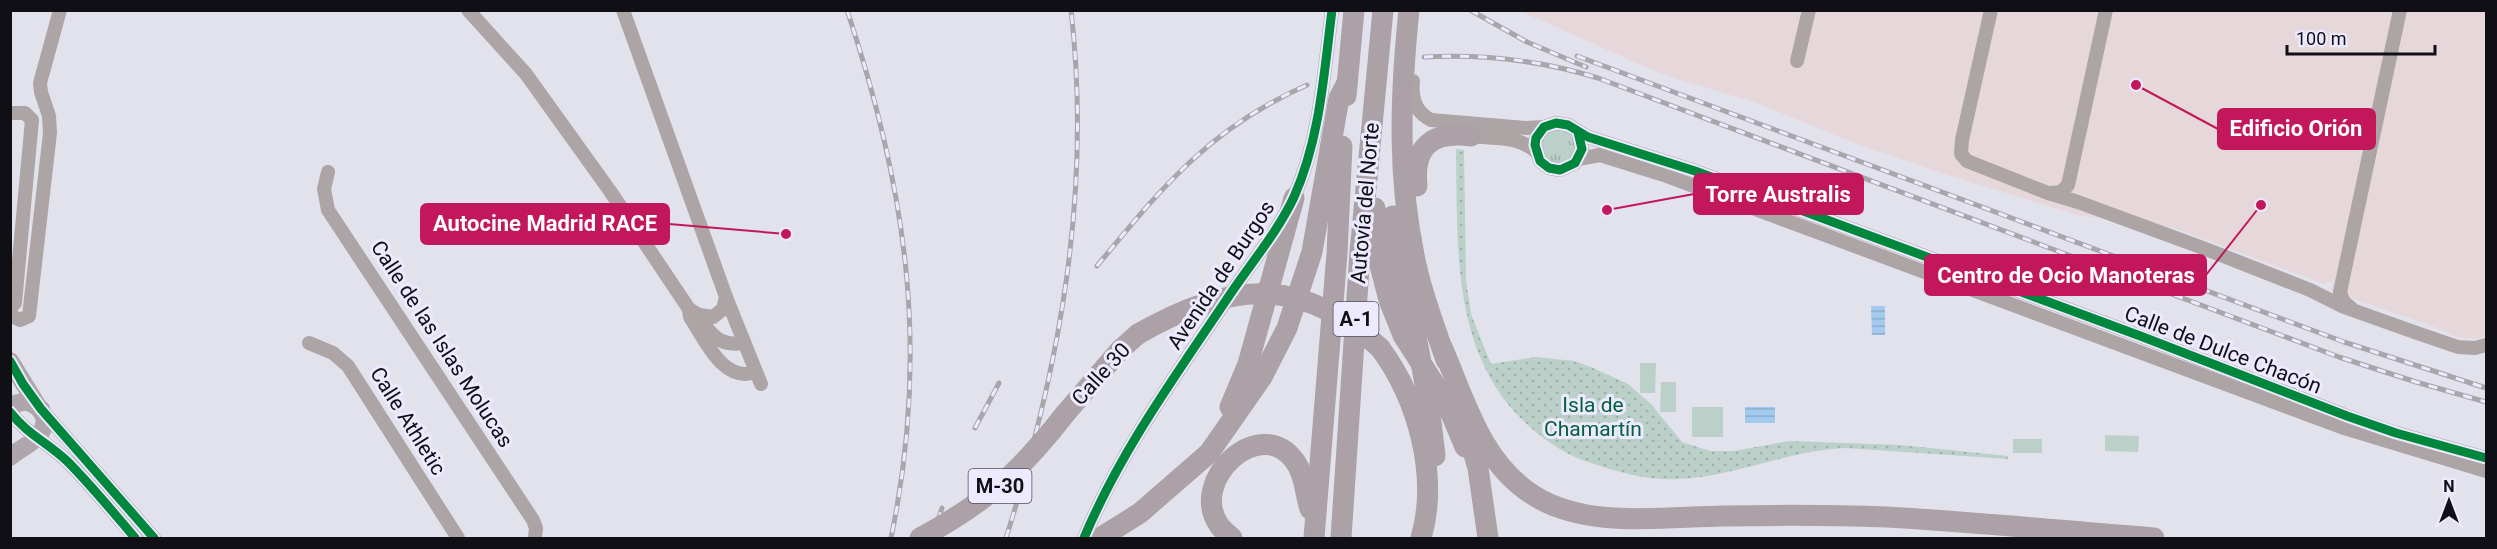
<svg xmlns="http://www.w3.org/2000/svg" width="2497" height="549" font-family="Roboto,sans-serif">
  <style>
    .commercial { fill: #e6d8da }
    .grass { fill: url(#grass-tufts) }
    .park { fill: url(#park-dots) }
    .pitch { fill: #bad0c8 }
    .water { fill: url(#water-rules) }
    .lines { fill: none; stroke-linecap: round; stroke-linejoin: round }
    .minor { stroke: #ada4a6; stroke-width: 14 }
    .major { stroke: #afa6ab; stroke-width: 18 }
    .highway { stroke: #aba1a6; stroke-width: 21 }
    .rail-casing { stroke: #a8a5ab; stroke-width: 5 }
    .rail { stroke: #edeaff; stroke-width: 3; stroke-dasharray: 9; stroke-linecap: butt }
    .highway-bridge { stroke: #aba1a6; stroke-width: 21 }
    .cycleway-casing { stroke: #edeaff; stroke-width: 13 }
    .cycleway { stroke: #00873e; stroke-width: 9 }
    .labels { text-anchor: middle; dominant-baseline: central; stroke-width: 6; stroke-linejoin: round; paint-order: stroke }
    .shield { fill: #edeaff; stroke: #52515c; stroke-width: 1.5 }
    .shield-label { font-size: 20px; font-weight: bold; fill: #100f16 }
    .street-label { font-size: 21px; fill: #100f16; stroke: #edeaff }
    .park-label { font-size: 21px; fill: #04603e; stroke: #edeaff }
    .leader { fill: none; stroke: #c2185b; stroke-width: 2 }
    .callout-dot { fill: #c2185b; stroke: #edeaff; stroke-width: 2 }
    .callout { fill: #c2185b; stroke: #c2185b; stroke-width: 2 }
    .callout-label { font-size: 22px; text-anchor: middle; font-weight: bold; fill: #fff }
  </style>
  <defs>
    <pattern id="grass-tufts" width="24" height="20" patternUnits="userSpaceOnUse" patternTransform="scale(1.5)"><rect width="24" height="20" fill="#bad0c8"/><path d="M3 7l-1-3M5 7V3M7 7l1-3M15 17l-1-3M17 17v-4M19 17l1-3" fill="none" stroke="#9fb1ab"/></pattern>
    <pattern id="park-dots" width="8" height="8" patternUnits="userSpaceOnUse" patternTransform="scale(1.5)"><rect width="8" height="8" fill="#bad0c8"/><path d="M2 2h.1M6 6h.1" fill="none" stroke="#9fb1ab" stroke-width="1.8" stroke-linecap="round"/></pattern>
    <pattern id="water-rules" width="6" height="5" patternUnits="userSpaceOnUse" patternTransform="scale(1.5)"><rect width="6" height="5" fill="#a4cbef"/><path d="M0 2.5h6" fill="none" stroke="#8cadcc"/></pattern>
  </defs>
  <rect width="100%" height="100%" fill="#e2e2ec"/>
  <path class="commercial" d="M1520,11H2486V336L2478,339L2460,338L2432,326L2331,291L2333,281L2324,284L2172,227L2077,215L1941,173L1857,144L1754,102L1664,75Z"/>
  <circle class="grass" cx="1558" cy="146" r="17"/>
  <path class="park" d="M1456,149L1464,150L1466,280L1471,314L1491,364L1536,357L1574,361L1591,367L1628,384L1651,404L1682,442L1710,451H1733L1790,441L1901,445L2008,456V459L1846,448C1789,450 1737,476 1680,479C1649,481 1621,473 1591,463C1568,456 1548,443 1529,426C1450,356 1458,246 1456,149Z"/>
  <g class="pitch">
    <path d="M1640,363H1656L1655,393H1640Z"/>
    <path d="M1661,382H1676V412H1660Z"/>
    <rect x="1692" y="407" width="31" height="30"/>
    <path d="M2105,435L2139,436L2138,452L2105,451Z"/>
    <rect x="2013" y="439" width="29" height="14"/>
  </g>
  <g class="water">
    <path d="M1871,306H1885V335H1872Z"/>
    <rect x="1745" y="407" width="30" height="16"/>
  </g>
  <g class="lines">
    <g class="minor">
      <path d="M468,10L526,74L610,191L689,309L699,315L713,317L723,309L726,297"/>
      <path d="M623,10L726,297L761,384"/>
      <path d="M1991,10L1962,140L1961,154L1967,161L2048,193L2078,202L2203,248L2310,290L2344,307L2417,333L2458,347L2475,348L2486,345"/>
      <path d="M1797,61L1809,10"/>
      <path d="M1413,81C1411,98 1415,112 1431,120L1526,128L1544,127"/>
      <path d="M10,113H25L32,120L15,303L10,308"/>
      <path d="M1578,132L1582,149L1575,163L1560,170L1549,168L1540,161L1535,145L1536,138L1544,127L1556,123L1568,125L1588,137L1695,171L2143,337L2347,416L2396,433L2486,458"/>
      <path d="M1471,136C1493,139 1518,135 1535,151"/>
      <path d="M1578,159L1600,155L1664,175L2341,427L2486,471"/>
      <path d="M328,172L324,189L328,210L533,520L536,528L535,537"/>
      <path d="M2050,193L2061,192L2068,185L2106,10"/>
      <path d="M689,309L690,317C705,339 723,384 756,372"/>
      <path d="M2352,309L2343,301L2340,292L2400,10"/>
      <path d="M10,315L20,320L29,316L50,133L49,116L41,92L40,83L60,10"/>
      <path d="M704,324C715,340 725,346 744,343"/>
      <path d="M309,343L333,353L348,366L458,538"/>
      <path d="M41,409L154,538"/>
      <path d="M10,412C28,435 47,442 67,461C91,485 113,512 135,538"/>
      <path d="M1084,538C1121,450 1178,372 1231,293C1252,262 1278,231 1294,197C1320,139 1324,73 1332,10"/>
    </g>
    <g class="major">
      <path d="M10,361L45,418C44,441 25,444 10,457"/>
      <path d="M10,405L27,401L41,409"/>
    </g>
    <g class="highway">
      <path d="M1409,10C1400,97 1397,183 1417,269C1424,300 1436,330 1446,360"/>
      <path d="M1346,96L1354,10"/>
      <path d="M1417,186C1413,146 1432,131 1471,136"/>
      <path d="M1375,208L1380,265L1389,300L1403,335L1447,404L1465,447"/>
      <path d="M1393,216L1400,266L1410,304"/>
      <path d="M1442,347C1465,400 1481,462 1533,495C1586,529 1662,517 1723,516C1778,515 1832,515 1887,517C1976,522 2065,531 2154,538"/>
      <path d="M1380,348C1418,399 1439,476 1421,538"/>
      <path d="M1429,405L1435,456"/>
      <path d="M1230,407L1248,364L1294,198"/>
      <path d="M1065,414L1120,350L1138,334"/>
      <path d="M1467,430L1478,468L1488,538"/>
      <path d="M1100,538L1140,513L1209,453L1262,377L1287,328L1312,252L1339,98L1347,83"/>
      <path d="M1232,538C1228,534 1222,530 1219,525C1188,480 1260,414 1294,460C1305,474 1305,494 1310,509"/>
      <path d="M1314,538L1337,253L1342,146"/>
      <path d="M1341,538L1360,252L1383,10"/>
    </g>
    <g class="rail-casing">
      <g id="rail">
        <path d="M847,10C907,190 930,351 891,538"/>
        <path d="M1470,10L1527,42L1586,67"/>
        <path d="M1577,56L2344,342L2486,388"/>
        <path d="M1424,57C1484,54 1540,60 1598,78L2339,357L2416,382L2486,402"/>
        <path d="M1097,266C1162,187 1210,128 1307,85"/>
        <path d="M975,428L999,383"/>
        <path d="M932,538L942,508"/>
        <path d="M1006,538C1060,366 1092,192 1071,10"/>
      </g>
    </g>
    <use href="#rail" class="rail"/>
    <g class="highway-bridge">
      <path d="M1410,304L1429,405"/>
      <path d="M1138,334C1228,283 1299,273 1380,348"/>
      <path d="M920,538C985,503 1019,473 1065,414"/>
    </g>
    <g class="cycleway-casing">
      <g id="cycleway">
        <path d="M1578,132L1582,149L1575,163L1560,170L1549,168L1540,161L1535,145L1536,138L1544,127L1556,123L1568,125L1588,137L1695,171L2143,337L2347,416L2396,433L2486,458"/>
        <path d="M10,361L23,384L41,409L154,538"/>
        <path d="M10,412C28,435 47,442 67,461C91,485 113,512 135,538"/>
        <path d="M1084,538C1121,450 1178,372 1231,293C1252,262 1278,231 1294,197C1320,139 1324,73 1332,10"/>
      </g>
    </g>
    <use href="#cycleway" class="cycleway"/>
  </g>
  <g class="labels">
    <g class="shield">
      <rect x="1333.5" y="302" width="45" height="34" rx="4.5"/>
      <rect x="968.5" y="469" width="63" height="34" rx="4.5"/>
    </g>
    <g class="shield-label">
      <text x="1356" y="319">A-1</text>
      <text x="1000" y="486">M-30</text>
    </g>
    <g class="street-label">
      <text transform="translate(1365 203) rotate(-85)">Autovía del Norte</text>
      <text transform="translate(1221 275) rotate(-56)">Avenida de Burgos</text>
      <text transform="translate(442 344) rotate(57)">Calle de las Islas Molucas</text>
      <text transform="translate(2223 350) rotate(21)">Calle de Dulce Chacón</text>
      <text transform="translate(1101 374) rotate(-48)">Calle 30</text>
      <text transform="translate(408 421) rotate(58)">Calle Athletic</text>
    </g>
    <g class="park-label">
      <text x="1593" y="405">Isla de<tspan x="1593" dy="24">Chamartín</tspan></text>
    </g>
  </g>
  <path class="leader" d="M2136 85L2218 129M1607 210L1694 194M786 234L669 224M2261 205L2206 275"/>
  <g class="callout-dot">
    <circle cx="2136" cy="85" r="6"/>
    <circle cx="1607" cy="210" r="6"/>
    <circle cx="786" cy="234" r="6"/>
    <circle cx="2261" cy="205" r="6"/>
  </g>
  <g class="callout">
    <rect x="2218" y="109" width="157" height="40" rx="6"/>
    <rect x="1694" y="174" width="169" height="40" rx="6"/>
    <rect x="421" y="204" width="248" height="40" rx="6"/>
    <rect x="1925" y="255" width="281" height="40" rx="6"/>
  </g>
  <g class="callout-label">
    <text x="2296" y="136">Edificio Orión</text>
    <text x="1778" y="202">Torre Australis</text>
    <text x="545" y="231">Autocine Madrid RACE</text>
    <text x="2066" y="283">Centro de Ocio Manoteras</text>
  </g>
  <rect width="2497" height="549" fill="none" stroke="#100f16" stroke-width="24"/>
  <g transform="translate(2449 501)" stroke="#edeaff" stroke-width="4.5" paint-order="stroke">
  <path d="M0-4.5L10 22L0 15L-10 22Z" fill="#100f16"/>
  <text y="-9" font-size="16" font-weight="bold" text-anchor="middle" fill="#100f16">N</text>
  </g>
  <path d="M2287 45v9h148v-9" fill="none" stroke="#100f16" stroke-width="3"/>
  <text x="2296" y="45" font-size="18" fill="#100f16" stroke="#edeaff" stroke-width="4.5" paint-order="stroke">100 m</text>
</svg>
